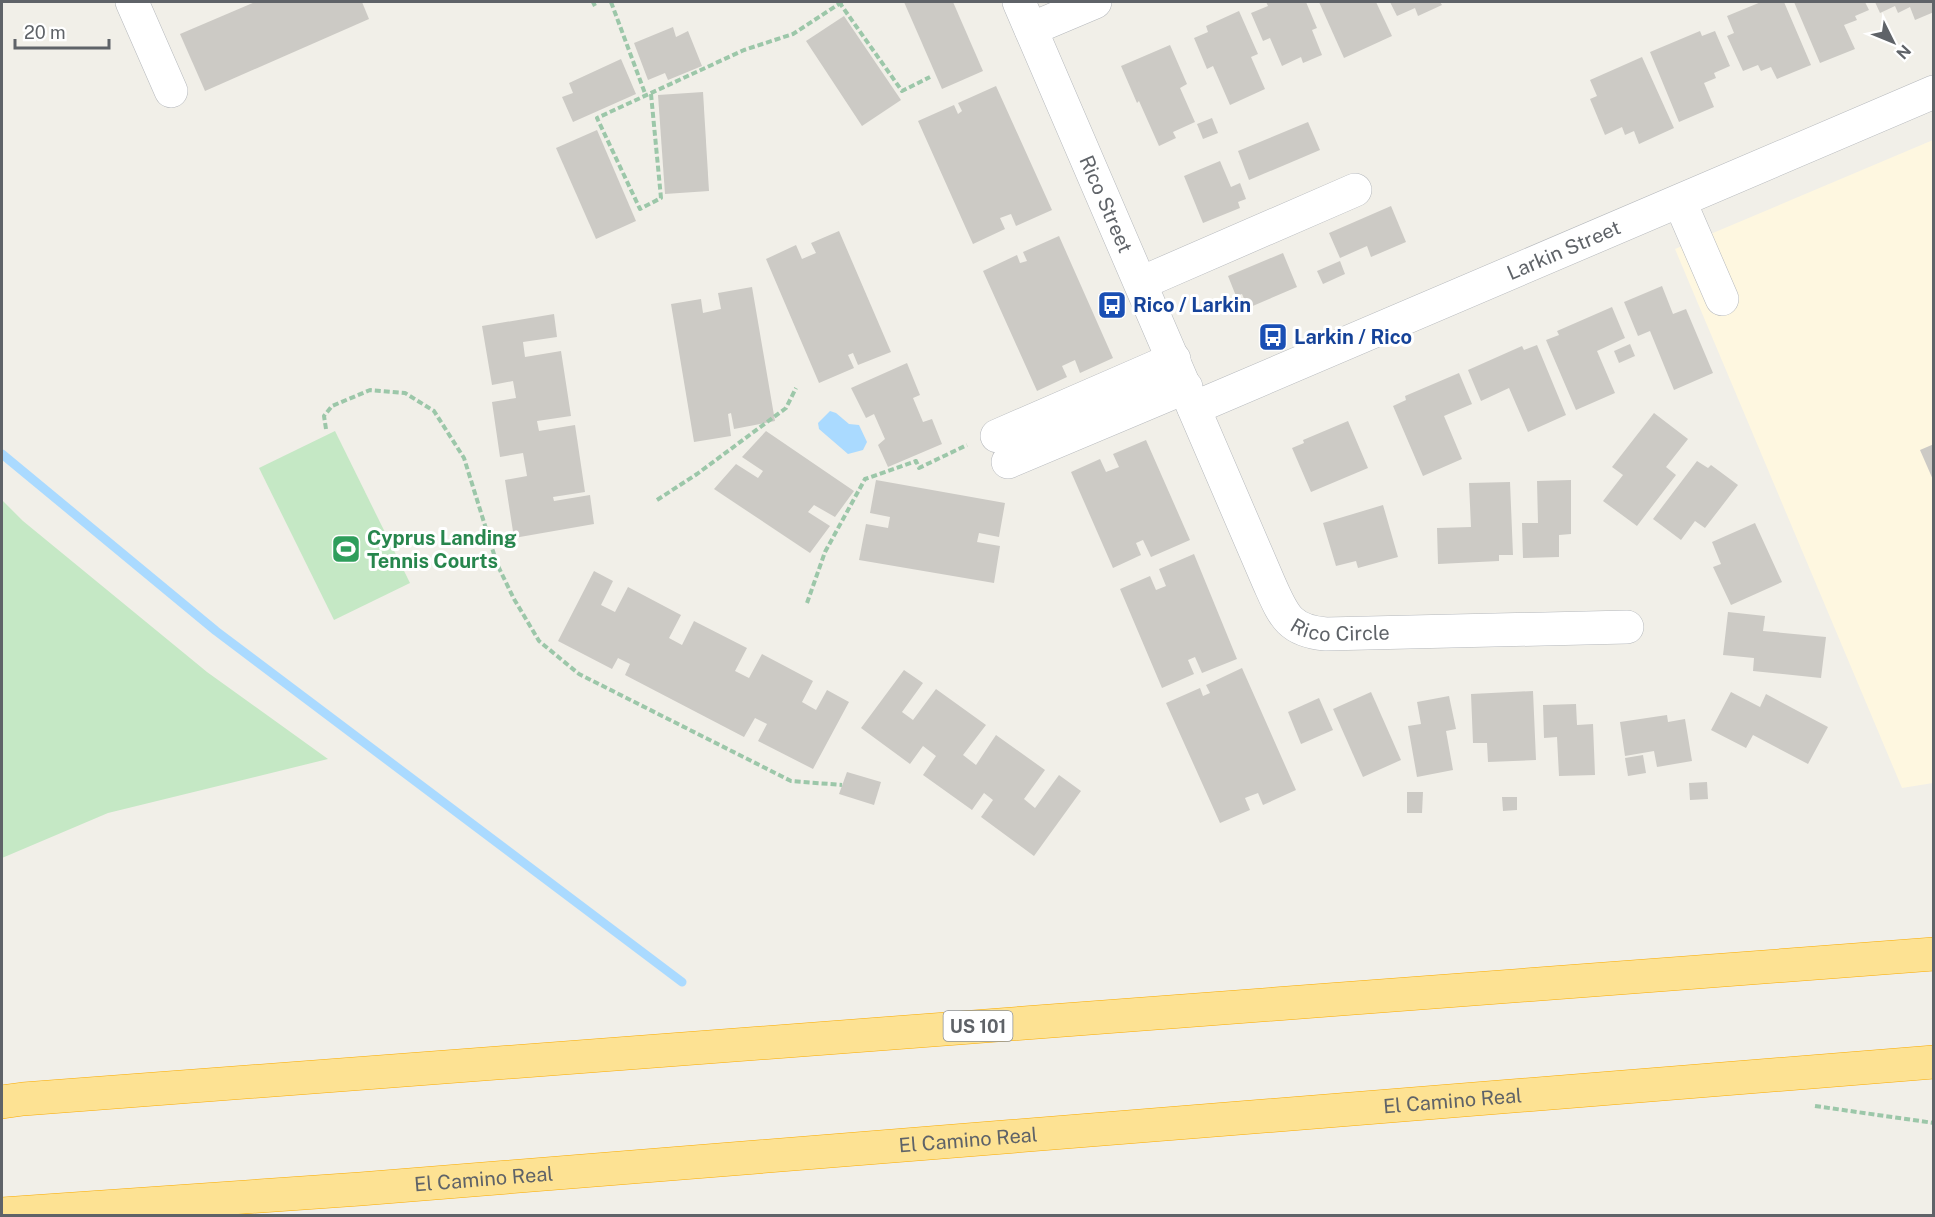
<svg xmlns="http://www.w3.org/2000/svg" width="1935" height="1217" font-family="'Public Sans',sans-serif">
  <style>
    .commercial { fill: #fef7e0 }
    .green { fill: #c5e8c5 }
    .water { fill: #aadaff }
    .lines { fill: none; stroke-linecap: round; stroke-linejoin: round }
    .stream { stroke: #aadaff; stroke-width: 9 }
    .building { fill: #cccac5 }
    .minor-casing { stroke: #b5b8bc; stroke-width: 34 }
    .highway-casing { stroke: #f9ab00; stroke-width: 34 }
    .path { stroke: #9cc7a9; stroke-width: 4; stroke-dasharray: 6 3; stroke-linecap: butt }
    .minor { stroke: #fff; stroke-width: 33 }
    .highway { stroke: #fde293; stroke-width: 33 }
    .labels { text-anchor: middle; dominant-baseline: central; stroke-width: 6; stroke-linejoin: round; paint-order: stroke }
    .shield { fill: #fff; stroke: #8f9295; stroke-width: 1.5 }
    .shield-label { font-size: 18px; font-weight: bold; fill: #5f6368 }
    .street-label { font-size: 20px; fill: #5f6368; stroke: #fff }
    .transit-label { font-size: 20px; font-weight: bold; fill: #164399; stroke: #fff; text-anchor: start }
    .leisure-label { font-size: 20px; font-weight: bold; fill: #27864d; stroke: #fff; text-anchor: start }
  </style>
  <rect width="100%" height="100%" fill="#f1efe8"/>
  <path class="commercial" d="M1933,140V783L1902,788L1675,249Z"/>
  <g class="green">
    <path d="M335,431L410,583L334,620L259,468Z"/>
    <path d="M2,500L23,521L207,672L328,759L108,813L2,858Z"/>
  </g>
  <path class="water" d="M830,411L836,413L849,424L859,425L867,442L863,450L848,454L819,429L818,423Z"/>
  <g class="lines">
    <path class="stream" d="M2,454L216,631L682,982"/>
  </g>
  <g class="building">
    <path d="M255,2H362L369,19L205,91L180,34Z"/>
    <path d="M904,2H953L983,71L942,89Z"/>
    <path d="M1266,2H1306L1317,28L1312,30L1322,55L1303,63L1301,57L1282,66L1270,38L1263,41L1251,13L1268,6Z"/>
    <path d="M1319,2H1376L1392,36L1344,58Z"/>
    <path d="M1390,2H1440L1442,5L1418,16L1415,8L1397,16Z"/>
    <path d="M1761,2H1784L1811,65L1777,79L1771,67L1761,71L1758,65L1743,71L1727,36L1734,33L1727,16Z"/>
    <path d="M1794,2H1865L1869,10L1855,16L1857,20L1844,25L1855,49L1820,63Z"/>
    <path d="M1875,2H1934V12L1915,20L1910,7L1898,13L1895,6L1880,13Z"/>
    <path d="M1239,11L1258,54L1251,57L1265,89L1230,105L1213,66L1207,69L1194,38L1208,32L1206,26Z"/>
    <path d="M844,16L901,100L862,126L806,41Z"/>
    <path d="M673,27L676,37L688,31L702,66L668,80L665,73L648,80L634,43Z"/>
    <path d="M1700,31L1702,36L1715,31L1730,66L1714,73L1716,78L1704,83L1714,107L1679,122L1650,52Z"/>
    <path d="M1170,45L1187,84L1180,88L1195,122L1173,132L1176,138L1159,146L1139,101L1137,103L1121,66Z"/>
    <path d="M1642,57L1674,128L1639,144L1634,131L1625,135L1622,127L1605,135L1590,99L1597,96L1590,80Z"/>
    <path d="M621,59L636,94L573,122L562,97L573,93L569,83Z"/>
    <path d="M996,86L1052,210L1016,226L1011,214L1000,218L1005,229L973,244L918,121L954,105L958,114L962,111L958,103Z"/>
    <path d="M703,92L709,191L665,194L658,95Z"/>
    <path d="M1212,118L1218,133L1203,139L1197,124Z"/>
    <path d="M1308,122L1320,150L1249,180L1238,151Z"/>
    <path d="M597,130L636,221L596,239L556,148Z"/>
    <path d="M1220,161L1231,187L1240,183L1246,199L1238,202L1240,208L1203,223L1184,176Z"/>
    <path d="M1391,206L1406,242L1371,257L1367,246L1340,258L1329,233Z"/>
    <path d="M839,231L891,352L858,365L853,353L848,355L854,368L819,383L766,259L796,245L802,259L816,253L811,243Z"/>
    <path d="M1059,236L1113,358L1080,373L1075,360L1062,366L1067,377L1037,391L983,271L1017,255L1020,263L1027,261L1023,252Z"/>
    <path d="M1283,253L1297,287L1248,308L1242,294L1236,296L1228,276Z"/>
    <path d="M1340,261L1345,274L1323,284L1317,271Z"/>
    <path d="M1662,286L1673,314L1686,309L1713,373L1674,390L1650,331L1638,336L1624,302Z"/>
    <path d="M752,287L775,421L734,429L731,413L728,414L731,436L694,442L671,304L701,299L703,313L721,309L718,293Z"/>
    <path d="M1612,307L1625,338L1597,351L1615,393L1576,410L1546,340L1559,335L1557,331Z"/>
    <path d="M554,314L557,337L523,342L525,357L561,351L571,416L537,421L539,431L575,425L585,492L553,497L554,501L590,495L594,524L514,538L505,480L527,476L523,453L500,457L492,402L516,398L513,381L492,385L482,326Z"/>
    <path d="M1630,344L1635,356L1619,363L1614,351Z"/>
    <path d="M1537,345L1566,415L1528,432L1509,388L1481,401L1468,370L1522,346L1524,350Z"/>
    <path d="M907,363L920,395L913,398L923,422L932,419L942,444L888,467L878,445L885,439L874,414L866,418L851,388Z"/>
    <path d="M1459,373L1472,404L1444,416L1462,459L1423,476L1393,406L1406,400L1405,396Z"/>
    <path d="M1654,413L1688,439L1666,467L1676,475L1637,526L1603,501L1623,475L1612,467Z"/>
    <path d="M1348,421L1368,468L1311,492L1292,448L1304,443L1303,440Z"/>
    <path d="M766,431L854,491L835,517L814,505L808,512L830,526L810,553L714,489L736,464L758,478L763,471L742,457Z"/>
    <path d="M1146,440L1190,540L1151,557L1143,540L1136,543L1141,555L1113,568L1071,472L1100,459L1106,472L1119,467L1113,454Z"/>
    <path d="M1934,444V482L1920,450Z"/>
    <path d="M1697,461L1708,468L1711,465L1738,485L1705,528L1695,521L1681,540L1653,519Z"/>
    <path d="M876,480L1005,503L999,537L979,533L977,542L1000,546L994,583L859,560L866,524L888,528L890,517L870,513Z"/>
    <path d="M1571,480V534L1559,535V557L1523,558L1522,523H1538L1537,481Z"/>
    <path d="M1510,482L1513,555H1499V561L1438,564L1437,528L1471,527L1469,483Z"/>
    <path d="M1383,505L1398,557L1358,568L1356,561L1336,566L1323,523Z"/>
    <path d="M1755,523L1782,582L1731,605L1713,567L1721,564L1712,542Z"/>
    <path d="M1194,554L1237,659L1202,673L1195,657L1188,660L1194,674L1162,688L1120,589L1150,576L1156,590L1166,586L1159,569Z"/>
    <path d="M594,571L613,581L601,605L615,612L628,587L681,615L669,638L682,645L694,621L747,648L735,671L749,678L762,654L813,681L802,702L816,710L827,690L849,702L813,769L758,741L767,724L755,718L744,737L625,675L630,664L618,658L612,669L558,641Z"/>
    <path d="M1728,612L1765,616L1763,631L1826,637L1821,678L1753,671L1754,658L1723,655Z"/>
    <path d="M1242,668L1296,790L1263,805L1258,793L1245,798L1250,810L1220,823L1166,703L1200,688L1203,696L1210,693L1206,685Z"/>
    <path d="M904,670L923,683L902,712L913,720L936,689L986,725L963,755L976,765L996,735L1045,770L1024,799L1035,808L1059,775L1081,791L1034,856L981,817L993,800L984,793L972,810L923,775L936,756L923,746L910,764L861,728Z"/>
    <path d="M1533,691L1536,760L1488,762L1487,743H1473L1471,694Z"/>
    <path d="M1371,692L1401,760L1363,777L1333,709Z"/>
    <path d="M1731,692L1760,707L1766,694L1828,727L1808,764L1753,735L1746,748L1711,730Z"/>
    <path d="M1449,696L1456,729L1446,731L1453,770L1417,777L1408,726L1421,724L1417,702Z"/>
    <path d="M1319,698L1333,730L1301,744L1288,712Z"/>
    <path d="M1576,704L1577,725L1593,724L1595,775L1559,776L1557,737L1544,738L1543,705Z"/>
    <path d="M1667,715L1668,722L1685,719L1692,761L1657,767L1654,751L1625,756L1620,722Z"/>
    <path d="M1643,755L1646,773L1628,776L1625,758Z"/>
    <path d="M847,772L881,782L874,805L839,794Z"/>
    <path d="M1707,782L1708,799L1690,800L1689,783Z"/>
    <path d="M1407,792H1423L1422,813H1407Z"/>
    <path d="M1502,797H1517V810L1503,811Z"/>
  </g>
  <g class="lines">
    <g class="minor-casing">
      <g id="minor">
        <path d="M132,2L171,91"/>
        <path id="s1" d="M1019,2L1269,583C1283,614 1288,631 1326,634L1627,627"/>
        <path d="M1031,29L1095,2"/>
        <path d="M1680,202L1722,299"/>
        <path d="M1141,283L1355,190"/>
        <path id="s2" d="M1194,408L1934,92"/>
        <path d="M997,436L1174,359"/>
        <path d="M1008,462L1186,387"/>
      </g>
    </g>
    <g class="highway-casing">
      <g id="highway">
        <path d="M2,1102L23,1099L1934,954"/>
        <path id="s3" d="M2,1214L360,1189L1934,1062"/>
      </g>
    </g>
    <g class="path">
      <path d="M593,2L595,6"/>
      <path d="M611,2L646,96"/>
      <path d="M839,2L902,91L930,77"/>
      <path d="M651,94L661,198L640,209L597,118L744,50L793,34L842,2"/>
      <path d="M326,429L324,416L332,406L370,390L405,393L434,411L464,458L497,564L514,599L539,641L579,674L791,781L842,785"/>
      <path d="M657,500L697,474L786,408L796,388"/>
      <path d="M807,603L825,552L865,479L916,461L919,468L967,445"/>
      <path d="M1815,1106L1934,1123"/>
    </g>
    <use href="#minor" class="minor"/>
    <use href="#highway" class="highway"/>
  </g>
  <defs>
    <g id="bus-square" transform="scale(1.5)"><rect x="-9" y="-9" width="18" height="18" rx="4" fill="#1a4fb4" stroke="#fff"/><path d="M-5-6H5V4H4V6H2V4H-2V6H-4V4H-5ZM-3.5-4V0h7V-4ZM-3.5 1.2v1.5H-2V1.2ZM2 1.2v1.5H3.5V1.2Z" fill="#fff"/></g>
    <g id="stadium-square" transform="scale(1.5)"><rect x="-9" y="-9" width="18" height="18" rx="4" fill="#2e9e5b" stroke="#fff"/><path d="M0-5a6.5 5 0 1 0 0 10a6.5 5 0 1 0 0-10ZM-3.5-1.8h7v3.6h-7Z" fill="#fff"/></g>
  </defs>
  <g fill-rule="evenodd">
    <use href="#bus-square" x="1112" y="305"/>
    <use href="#bus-square" x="1273" y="337"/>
    <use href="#stadium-square" x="346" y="549"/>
  </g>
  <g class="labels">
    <rect class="shield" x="943.5" y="1011" width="69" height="30" rx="4.5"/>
    <g class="shield-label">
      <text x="978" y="1026">US 101</text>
    </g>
    <g class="street-label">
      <text stroke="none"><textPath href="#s1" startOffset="220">Rico Street</textPath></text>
      <text stroke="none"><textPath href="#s2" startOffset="402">Larkin Street</textPath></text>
      <text stroke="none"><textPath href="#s1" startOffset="729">Rico Circle</textPath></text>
      <text stroke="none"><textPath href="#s3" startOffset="1455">El Camino Real</textPath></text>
      <text stroke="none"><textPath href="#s3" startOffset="969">El Camino Real</textPath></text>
      <text stroke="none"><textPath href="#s3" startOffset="483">El Camino Real</textPath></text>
    </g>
    <g class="transit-label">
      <text x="1133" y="305">Rico / Larkin</text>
      <text x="1294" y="337">Larkin / Rico</text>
    </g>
    <g class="leisure-label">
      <text x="367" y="538">Cyprus Landing<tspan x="367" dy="23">Tennis Courts</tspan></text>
    </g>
  </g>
  <rect width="1935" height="1217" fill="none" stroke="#5f6368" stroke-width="6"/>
  <g transform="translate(1893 42) rotate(133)" stroke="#ffffff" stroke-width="4.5" paint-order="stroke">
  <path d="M0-4.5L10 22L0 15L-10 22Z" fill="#5f6368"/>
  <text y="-9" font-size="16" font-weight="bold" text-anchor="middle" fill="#5f6368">N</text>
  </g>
  <path d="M15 39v9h94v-9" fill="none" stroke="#5f6368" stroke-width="3"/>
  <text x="24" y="39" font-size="18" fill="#5f6368" stroke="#ffffff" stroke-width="4.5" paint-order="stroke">20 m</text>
</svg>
